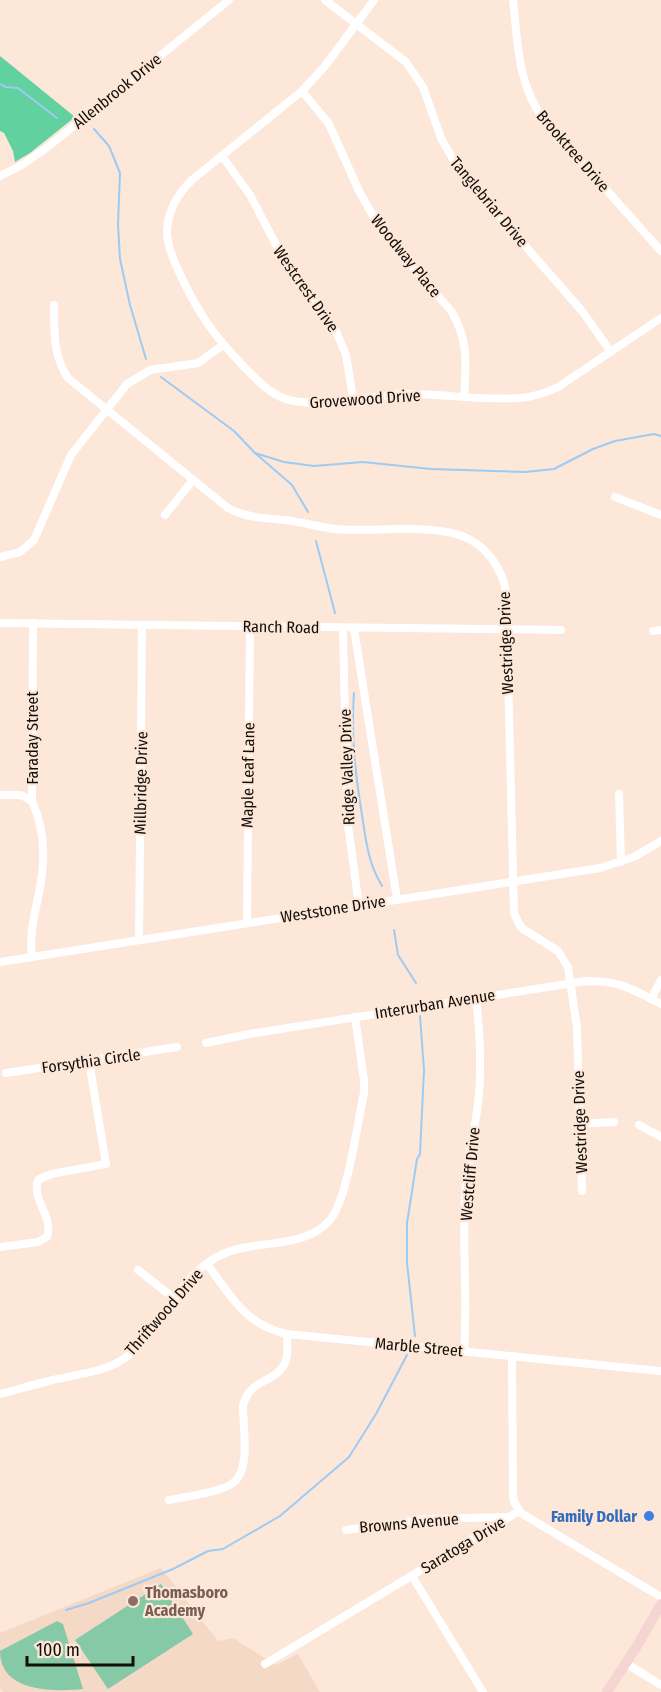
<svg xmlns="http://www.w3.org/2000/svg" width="661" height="1692" font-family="'Fira Sans Condensed',sans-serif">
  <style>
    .built { fill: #f5d9c7 }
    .green { fill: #85c9a7 }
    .forest { fill: #61d19f }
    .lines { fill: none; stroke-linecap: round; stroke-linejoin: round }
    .stream { stroke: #9dcbf4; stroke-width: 2 }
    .street { stroke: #fff; stroke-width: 8 }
    .secondary { stroke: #f5d4d1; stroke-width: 10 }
    .shop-dot { fill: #3f7fe0; stroke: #fce7d9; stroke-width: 2 }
    .education-dot { fill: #8d6e63; stroke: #fce7d9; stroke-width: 2 }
    .labels { text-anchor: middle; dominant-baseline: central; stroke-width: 4.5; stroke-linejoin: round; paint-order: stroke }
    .street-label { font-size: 16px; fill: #140e09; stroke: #fce7d9 }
    .shop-label { font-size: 16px; font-weight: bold; fill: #366cbe; stroke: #fce7d9; text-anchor: end }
    .education-label { font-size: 16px; font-weight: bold; fill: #785e54; stroke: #fce7d9; text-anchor: start }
  </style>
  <rect width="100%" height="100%" fill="#fce7d9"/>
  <path class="built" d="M161,1568L218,1641L233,1638L276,1665L298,1654L320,1692H3L0,1688V1633Z"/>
  <g class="green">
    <path d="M161,1584L193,1634L108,1689L75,1640Z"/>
    <path d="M57,1621L63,1624L83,1689C52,1692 0,1692 0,1651Z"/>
  </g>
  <path class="forest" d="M0,56L75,117L30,153L15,162L13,151L4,133L0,131Z"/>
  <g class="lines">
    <g class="stream">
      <path d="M0,84L6,87L18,88L57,118"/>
      <path d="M94,129L109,146L120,173L118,224L120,259L130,305L146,359"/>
      <path d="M161,377L234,431L255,453L292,485L308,512"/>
      <path d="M255,453L284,462L314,466L363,462L431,469L525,472L554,469L593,449L615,441L654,434L661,436"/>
      <path d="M316,541L335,613"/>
      <path d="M354,693C351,736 355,772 362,815C366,841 368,863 382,886"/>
      <path d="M394,930L398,955L416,983"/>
      <path d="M415,1336L407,1263V1223L417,1159L420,1154L424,1070L420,1016"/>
      <path d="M66,1610L89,1603L173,1569L208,1551L223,1549L280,1516L349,1457L376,1414L407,1355"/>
    </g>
    <g class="street">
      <path d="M325,0L406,62L423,87L441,138L459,170L582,311L611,352"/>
      <path d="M374,0L325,66L302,91L193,179C178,193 168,210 167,231C167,246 173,260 180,274C199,315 213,334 244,367C256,378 267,392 283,398C317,411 372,394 410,394C446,394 483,401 519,398C533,397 546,393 558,387L661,318"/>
      <path d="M513,0C518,43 517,82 543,119L661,251"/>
      <path d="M302,91L329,124L359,191L377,223L393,244L452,312C469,342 466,364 464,396"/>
      <path d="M222,156L250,195L283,258L300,286L336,331L346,355L353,398"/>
      <path d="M0,176L22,165L49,146L229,0"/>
      <path d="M54,305C54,331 53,356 68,378L228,508C247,518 264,518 285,520C302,522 318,527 335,529C374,533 431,522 467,538C488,548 502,569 506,592L514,913L519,924L523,929L558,951L568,967L577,1028L582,1191"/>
      <path d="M615,497L661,515"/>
      <path d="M165,515L193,480"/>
      <path d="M0,557L20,552L34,540L71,455L127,384L150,370L198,363L223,345"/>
      <path d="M0,623L561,630"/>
      <path d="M343,628L347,818L359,906"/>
      <path d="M354,629L397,899"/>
      <path d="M653,631L661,630"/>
      <path d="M619,794L621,862"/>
      <path d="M0,795H21L32,801"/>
      <path d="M247,923L250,627"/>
      <path d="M139,940L142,626"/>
      <path d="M32,957C28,928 39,902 42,874C45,849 42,823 32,801L33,623"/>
      <path d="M0,962L600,868L634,857L661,841"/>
      <path d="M651,999L661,980"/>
      <path d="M206,1043L249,1034L586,981C621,981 630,988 661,1004"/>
      <path d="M6,1073L177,1047"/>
      <path d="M580,1124L614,1122"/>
      <path d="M639,1125L661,1137"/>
      <path d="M0,1247L38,1242L47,1237C54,1217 31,1199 38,1180L51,1174L106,1164L89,1061"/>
      <path d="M207,1264C232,1297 244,1324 287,1334L661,1371"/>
      <path d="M138,1270L175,1299"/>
      <path d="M464,1351C468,1299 462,1247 465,1195C466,1164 474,1134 478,1104C482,1069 480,1033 476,998"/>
      <path d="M512,1356L513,1495L514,1502L521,1513L661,1597"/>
      <path d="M0,1394C16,1390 32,1385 49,1381C75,1374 109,1373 130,1354C164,1325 180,1273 223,1254C256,1239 304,1250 330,1220C348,1198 357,1124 364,1093V1080L355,1017"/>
      <path d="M169,1500C184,1497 222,1492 233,1483C251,1470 243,1427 243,1406C250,1377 275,1384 285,1363C289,1354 287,1344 287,1334"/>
      <path d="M346,1530L428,1519L508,1517"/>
      <path d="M412,1576L483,1692"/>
      <path d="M265,1664L519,1511"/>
      <path d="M627,1664L661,1685"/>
    </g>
    <path class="secondary" d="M607,1692L637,1646L661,1604"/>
  </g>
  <circle class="shop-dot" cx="649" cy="1516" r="6"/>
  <circle class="education-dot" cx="133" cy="1601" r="6"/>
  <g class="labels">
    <g class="street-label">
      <text transform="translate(117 91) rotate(-39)">Allenbrook Drive</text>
      <text transform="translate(573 151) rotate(49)">Brooktree Drive</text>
      <text transform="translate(489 202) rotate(50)">Tanglebriar Drive</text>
      <text transform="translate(406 256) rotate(51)">Woodway Place</text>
      <text transform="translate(306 289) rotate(55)">Westcrest Drive</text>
      <text transform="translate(365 399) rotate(-4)">Grovewood Drive</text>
      <text transform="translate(281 627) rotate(1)">Ranch Road</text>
      <text transform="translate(506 643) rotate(-92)">Westridge Drive</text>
      <text transform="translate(32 738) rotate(-90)">Faraday Street</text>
      <text transform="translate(347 767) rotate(-92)">Ridge Valley Drive</text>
      <text transform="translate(248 775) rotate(-89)">Maple Leaf Lane</text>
      <text transform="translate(141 783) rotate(-89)">Millbridge Drive</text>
      <text transform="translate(333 909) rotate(-9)">Weststone Drive</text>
      <text transform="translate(435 1004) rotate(-9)">Interurban Avenue</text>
      <text transform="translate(91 1061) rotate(-8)">Forsythia Circle</text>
      <text transform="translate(580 1122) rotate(-92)">Westridge Drive</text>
      <text transform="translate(470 1174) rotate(-85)">Westcliff Drive</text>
      <text transform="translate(164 1312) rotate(-49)">Thriftwood Drive</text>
      <text transform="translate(419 1347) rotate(5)">Marble Street</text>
      <text transform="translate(409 1523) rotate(-5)">Browns Avenue</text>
      <text transform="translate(463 1545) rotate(-31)">Saratoga Drive</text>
    </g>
    <g class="shop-label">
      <text x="637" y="1516">Family Dollar</text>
    </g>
    <g class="education-label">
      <text x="145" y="1592">Thomasboro<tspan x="145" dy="18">Academy</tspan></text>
    </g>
  </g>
  <path d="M27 1656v9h106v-9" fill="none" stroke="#140e09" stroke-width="3"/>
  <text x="36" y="1656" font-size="18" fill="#140e09" stroke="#fce7d9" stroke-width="4.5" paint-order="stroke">100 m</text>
</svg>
